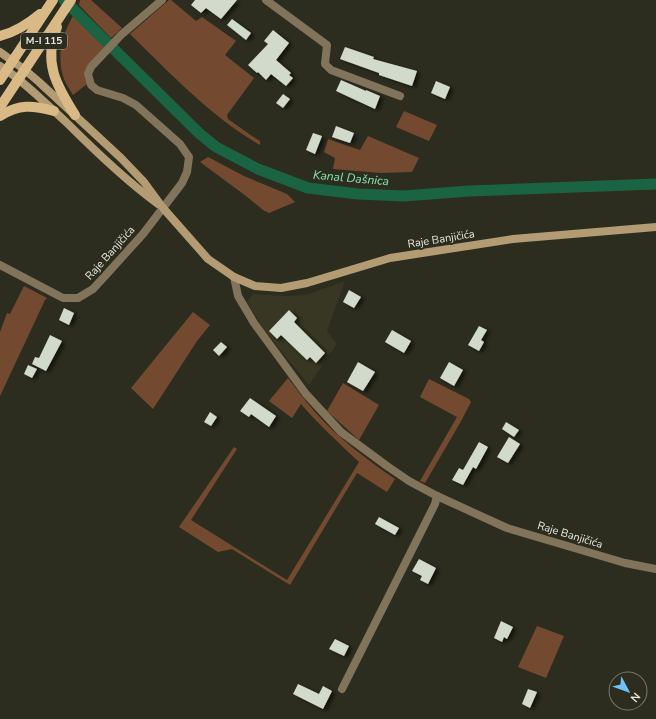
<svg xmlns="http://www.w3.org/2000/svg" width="656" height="719" font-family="'Nunito Sans',sans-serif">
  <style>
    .built { fill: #383723 }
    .green { fill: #734a2f }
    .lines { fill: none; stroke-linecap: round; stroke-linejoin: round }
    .canal { stroke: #1b6443; stroke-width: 11 }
    .building { fill: #d1dacb; filter: url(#shadow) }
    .minor { stroke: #82735b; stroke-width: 8 }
    .secondary { stroke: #b39b74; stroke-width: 8 }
    .primary { stroke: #d9ba87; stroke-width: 10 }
    .labels { text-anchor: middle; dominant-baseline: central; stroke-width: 4; stroke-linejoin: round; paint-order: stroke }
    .shield { fill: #2d2d1f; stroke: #aeaea4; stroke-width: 1 }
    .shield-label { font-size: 10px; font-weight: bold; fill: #e6e6dd }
    .street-label { font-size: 11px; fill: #e6e6dd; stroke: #2d2d1f }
    .water-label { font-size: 12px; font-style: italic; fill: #84e7b3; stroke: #2d2d1f }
  </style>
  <defs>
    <filter id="shadow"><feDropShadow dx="3.5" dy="2" stdDeviation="2" flood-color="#0009"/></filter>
  </defs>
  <rect width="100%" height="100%" fill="#2d2d1f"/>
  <path class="built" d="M345,281L327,331L337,344L309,385L264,330L247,302L253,294L286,296L306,295Z"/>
  <g class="green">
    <path d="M80,0H91L122,28L111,38L79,5Z"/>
    <path d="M169,0H171L196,21L202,17L236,41L225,55L254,78L227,115L228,119L252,136L260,141V145C210,116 171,74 130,34Z"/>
    <path d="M73,16L105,48L84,74L87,84L73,95C70,90 66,84 64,79C56,56 62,35 73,16Z"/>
    <path d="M404,111L437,125L429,141L396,127Z"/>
    <path d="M368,136L419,158L412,172L381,173L333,169L335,158L324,152L328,139L360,150Z"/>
    <path d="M208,157L244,176L287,194L295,202L269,213L263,210L246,196L200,162Z"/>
    <path d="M24,286L47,298L45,300L0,396V332L7,313L10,314Z"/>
    <path d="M193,312L210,325L197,341L153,409L131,388Z"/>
    <path d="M288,378C297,389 305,401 315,412C338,438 366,459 395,479L387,492L357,473L290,585L232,549L218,552L179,527L234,447L237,449L191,520L287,580L359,462C339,443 319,425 301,404L292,418L269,401Z"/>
    <path d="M429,379L469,399L471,402L460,423L425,483L420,481L457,417L420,397Z"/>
    <path d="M343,383L379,405L359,440L327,411Z"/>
    <path d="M537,626L564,636L546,678L518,667Z"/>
  </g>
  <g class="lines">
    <path class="canal" d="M64,0L200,134L216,147L258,169L308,188L358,194L404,196L469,191L656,184"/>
  </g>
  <g class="building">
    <path d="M195,0H237L221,19L206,8L201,13L191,5Z"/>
    <path d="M232,19L251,33L246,40L227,25Z"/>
    <path d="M273,30L289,43L276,60L291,73L289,75L293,78L286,86L271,74L266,80L258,72L257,73L248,65L268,44L264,41Z"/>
    <path d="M345,47L374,57L373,59L417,71L412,86L379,75V73L340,59Z"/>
    <path d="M341,80L366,91V90L380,96L375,109L336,91Z"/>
    <path d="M436,81L450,87L445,99L431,93Z"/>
    <path d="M283,94L290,99L283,108L276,103Z"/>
    <path d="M336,126L354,133L350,143L332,137Z"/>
    <path d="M313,133L322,136L315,154L306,150Z"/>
    <path d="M349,290L361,297L354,308L343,302Z"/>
    <path d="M64,308L74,313L69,325L59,320Z"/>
    <path d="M289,310L297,318L294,322L325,353L316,363L310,357L307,360L281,335L277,339L269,331Z"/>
    <path d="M479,326L487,330L481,340L484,342L479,351L468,345Z"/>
    <path d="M392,330L411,341L404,353L385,342Z"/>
    <path d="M50,335L62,341L46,371L32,364L35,357L39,358Z"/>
    <path d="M221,342L227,347L219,356L213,350Z"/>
    <path d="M358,362L375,372L363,391L347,382Z"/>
    <path d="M449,362L463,370L454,386L440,378Z"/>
    <path d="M28,365L37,369L32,378L24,374Z"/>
    <path d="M250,398L276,416L269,427L251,414L249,417L240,411Z"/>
    <path d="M210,412L217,417L211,426L204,422Z"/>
    <path d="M506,422L519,430L514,437L502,429Z"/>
    <path d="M509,437L520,444L508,463L497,457Z"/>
    <path d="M479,442L488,447L476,469L473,467L463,485L452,480L459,468L463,470Z"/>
    <path d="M379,517L399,528L395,535L375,524Z"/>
    <path d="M419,559L436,568L428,584L420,580L422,576L412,571Z"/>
    <path d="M501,621L513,627L507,639L504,637L502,642L494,638Z"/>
    <path d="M335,639L349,646L344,656L329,649Z"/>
    <path d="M298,684L319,694L323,686L332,691L323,709L293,694Z"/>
    <path d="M528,689L537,692L530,708L522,704Z"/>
  </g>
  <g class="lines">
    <g class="minor">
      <path d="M266,0L327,45L325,64L331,70L400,96"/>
      <path d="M0,265L63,298H78L93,289L105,276L143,234L182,183L187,172L189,157L180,144L136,105L123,98L97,90L91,85L88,74L91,67L121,35L162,0"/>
      <path d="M234,277L238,296L254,323L306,394L341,432L387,466L409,481L437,496L507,528L625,563L656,569"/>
      <path d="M342,689L435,504L437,496"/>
    </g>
    <g class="secondary">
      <path d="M0,52L25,70L39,82L121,158L144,182L163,208L208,259L234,277L255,286L281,288L307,283L390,258L513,239L656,227"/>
      <path d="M0,66C24,81 45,103 66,122C95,151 125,180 158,204"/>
    </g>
    <g class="primary">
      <path d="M57,27C43,62 56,85 75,115"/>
      <path d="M0,36C16,32 28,24 40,14"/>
      <path d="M0,80L53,0"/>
      <path d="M0,107L71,0"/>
      <path d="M0,116C19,104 32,105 54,111"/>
    </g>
  </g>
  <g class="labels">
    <rect class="shield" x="21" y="33" width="46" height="16" rx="3"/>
    <g class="shield-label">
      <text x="44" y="41">M-I 115</text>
    </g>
    <g class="street-label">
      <text transform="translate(441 239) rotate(-9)">Raje Banjičića</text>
      <text transform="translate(110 253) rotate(-48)">Raje Banjičića</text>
      <text transform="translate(570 535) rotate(17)">Raje Banjičića</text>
    </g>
    <g class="water-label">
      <text transform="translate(351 178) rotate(5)">Kanal Dašnica</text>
    </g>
  </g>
  <g transform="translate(628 691) rotate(131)"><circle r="19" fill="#2d2d1f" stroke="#77776b"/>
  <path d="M0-3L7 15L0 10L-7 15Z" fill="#71c1f5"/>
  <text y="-6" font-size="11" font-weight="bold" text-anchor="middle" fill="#e6e6dd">N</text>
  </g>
</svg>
